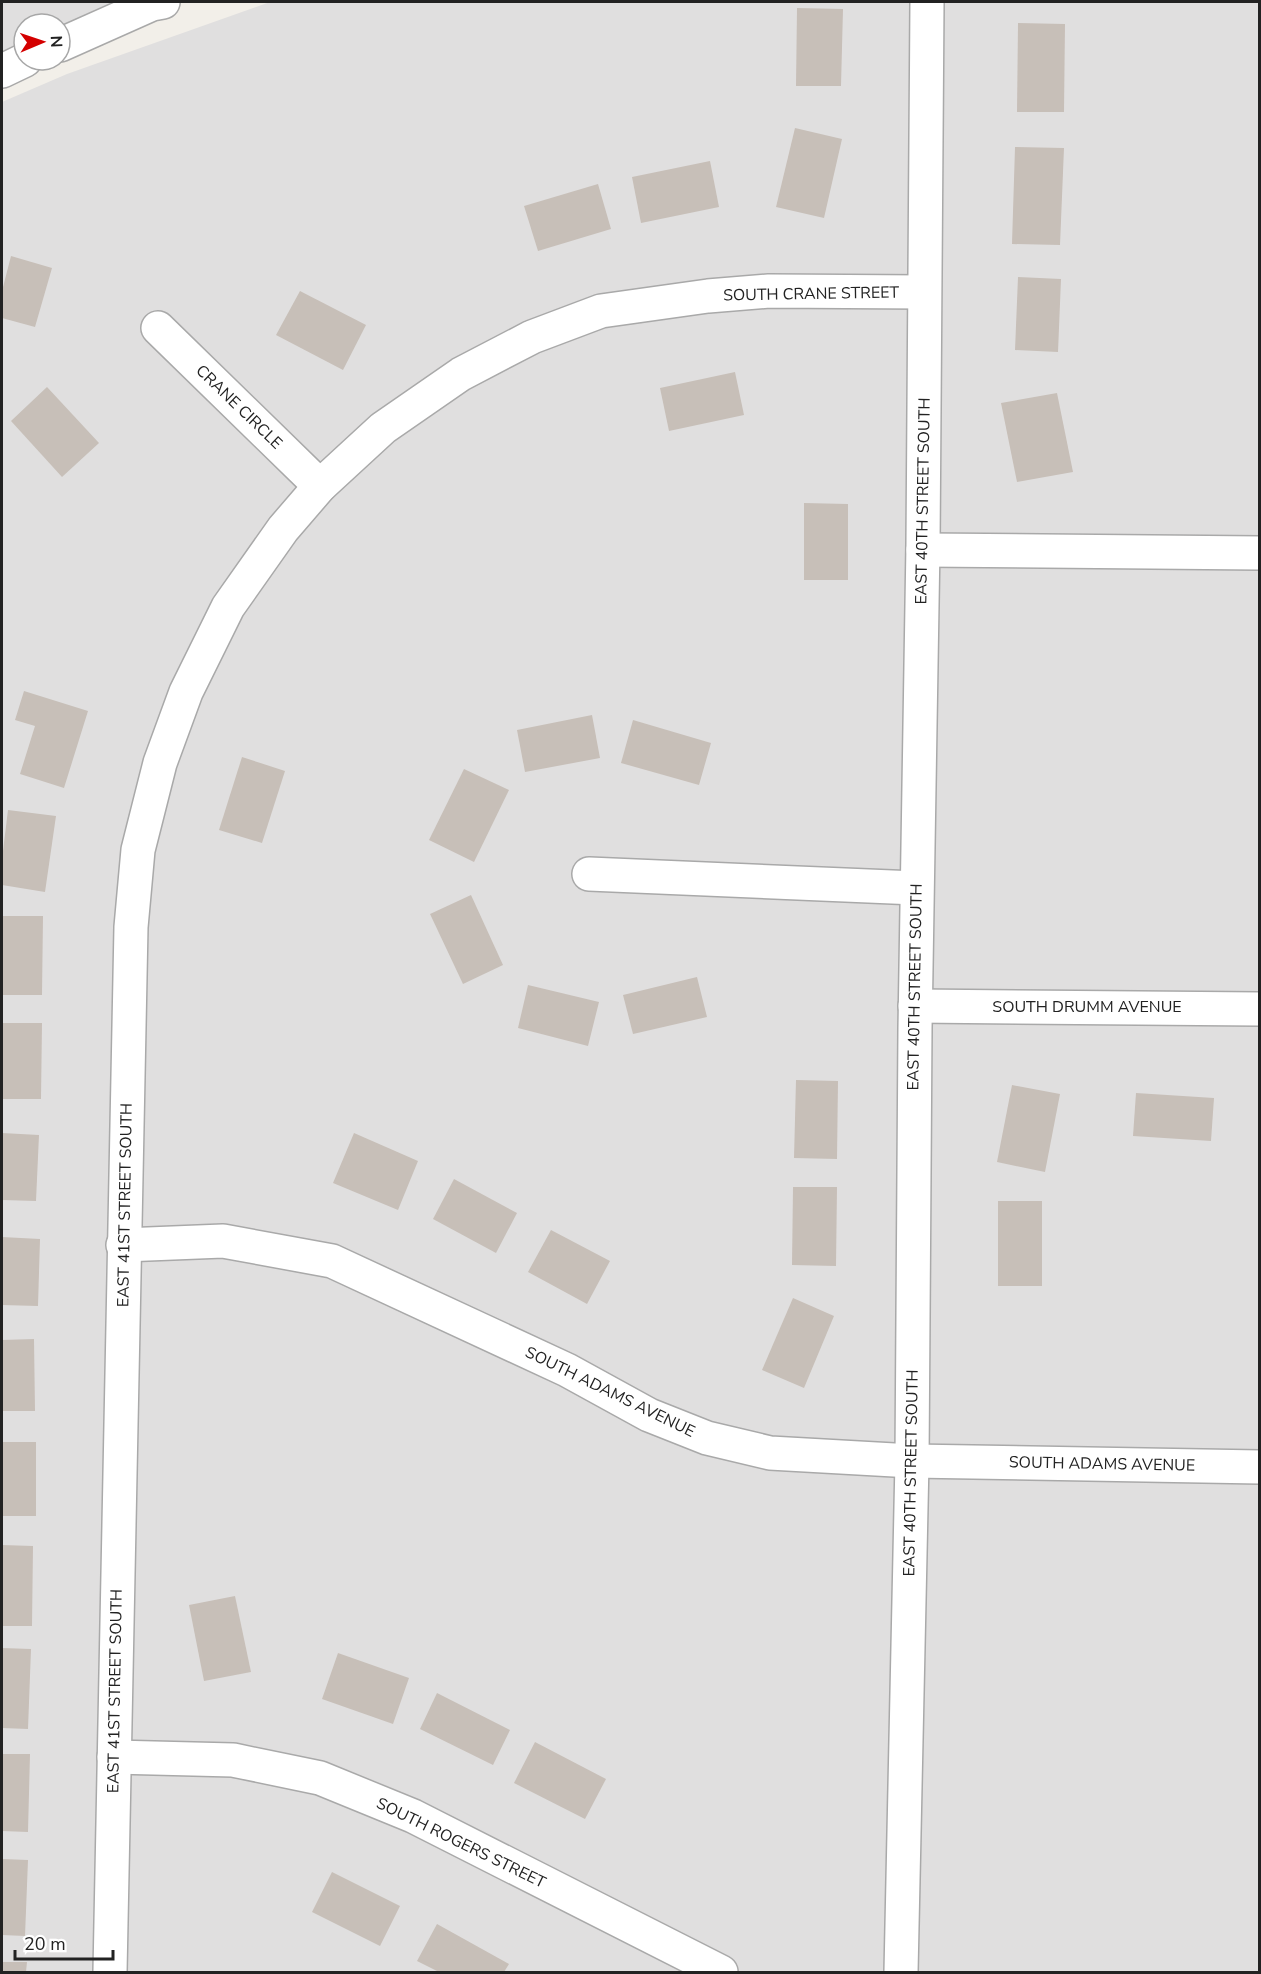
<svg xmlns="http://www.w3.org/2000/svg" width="1261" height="1974" font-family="'Nunito Sans',sans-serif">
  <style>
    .residential { fill: #e0dfdf }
    .building { fill: #c7bfb8 }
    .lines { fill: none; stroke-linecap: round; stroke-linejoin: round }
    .minor-casing { stroke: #a9a9a9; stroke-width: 36 }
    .minor { stroke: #fff; stroke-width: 33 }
    .labels { text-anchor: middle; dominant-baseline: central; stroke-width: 4.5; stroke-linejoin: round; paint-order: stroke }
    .street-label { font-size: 16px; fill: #222; stroke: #fff }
  </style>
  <rect width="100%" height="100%" fill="#f2efe9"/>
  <g class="residential">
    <path d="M2,2H142L60,31V24H24V43L2,51Z"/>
    <path d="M270,2H1259V1972H2V102L67,74Z"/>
  </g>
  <g class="building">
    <path d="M797,8L843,9L841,86H796Z"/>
    <path d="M1018,23L1065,24L1064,112H1017Z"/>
    <path d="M795,128L842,139L824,218L776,207Z"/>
    <path d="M1015,147L1064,148L1060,245L1012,244Z"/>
    <path d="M710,161L719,207L641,223L632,177Z"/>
    <path d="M598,184L611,229L538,251L524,206Z"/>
    <path d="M11,256L52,268L35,327L2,318V291Z"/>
    <path d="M1018,277L1061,279L1058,352L1015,350Z"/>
    <path d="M300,291L366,325L343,370L276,335Z"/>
    <path d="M735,372L744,415L669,431L660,388Z"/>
    <path d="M47,387L99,443L62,477L11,421Z"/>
    <path d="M1057,393L1073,472L1017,482L1001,403Z"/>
    <path d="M804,503L848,504V580H804Z"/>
    <path d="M24,691L88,711L64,788L20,774L35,726L15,720Z"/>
    <path d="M592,715L600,758L525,772L517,730Z"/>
    <path d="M633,720L711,743L699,785L621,763Z"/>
    <path d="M242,757L285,771L262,843L219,830Z"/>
    <path d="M464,769L509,790L474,862L429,840Z"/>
    <path d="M8,810L56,816L45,892L2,885V859Z"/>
    <path d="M471,895L503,965L463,984L430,914Z"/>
    <path d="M2,916H43L42,995H2Z"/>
    <path d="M697,977L707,1017L633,1034L623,995Z"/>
    <path d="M528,985L599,1002L588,1046L518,1028Z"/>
    <path d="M2,1023H42L41,1099H2Z"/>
    <path d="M796,1080L838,1081L837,1159L794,1158Z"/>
    <path d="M1012,1085L1060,1094L1045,1172L997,1162Z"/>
    <path d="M1136,1093L1214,1098L1211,1141L1133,1136Z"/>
    <path d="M2,1133L39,1135L36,1201L2,1200Z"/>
    <path d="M354,1133L418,1161L398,1210L333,1183Z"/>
    <path d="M454,1179L517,1213L496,1253L433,1219Z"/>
    <path d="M793,1187H837L836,1266L792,1265Z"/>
    <rect x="998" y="1201" width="44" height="85"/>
    <path d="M551,1230L610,1261L587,1304L528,1272Z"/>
    <path d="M2,1237L40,1239L38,1306L2,1305Z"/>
    <path d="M793,1298L834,1316L804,1388L762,1370Z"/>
    <path d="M34,1339L35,1411H2V1340Z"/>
    <rect x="2" y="1442" width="34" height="74"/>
    <path d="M2,1545L33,1546L32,1626H2Z"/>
    <path d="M235,1596L251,1672L204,1681L189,1605Z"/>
    <path d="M2,1648L31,1649L28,1729L2,1728Z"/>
    <path d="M338,1653L409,1678L393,1724L322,1699Z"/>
    <path d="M437,1693L510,1730L493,1765L420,1729Z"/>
    <path d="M535,1742L606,1779L585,1819L514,1783Z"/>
    <path d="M2,1754H30L28,1832L2,1831Z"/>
    <path d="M2,1859L28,1860L25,1936L2,1935Z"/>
    <path d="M332,1872L400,1906L380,1946L312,1912Z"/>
    <path d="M437,1924L509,1964L504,1972H439L417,1961Z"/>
    <path d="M2,1962H27L26,1972H2Z"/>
  </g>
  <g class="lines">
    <g class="minor-casing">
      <g id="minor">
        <path d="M60,45L152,4L163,2"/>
        <path d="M2,71L25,60"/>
        <path d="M158,328L320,486"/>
        <path d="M923,550L1260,553"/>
        <path d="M589,874L916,888"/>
        <path d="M915,1006L1260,1009"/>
        <path d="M123,1245L223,1241L332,1261L567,1370L649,1415L707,1438L770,1453L912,1461L1260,1467"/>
        <path d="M114,1757L233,1760L320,1778L413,1816L721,1972"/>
        <path d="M110,1972L131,927L138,850L160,763L186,692L228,607L283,529L320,486L383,428L461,374L532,337L601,311L708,296L769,291L924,292"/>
        <path d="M901,1972L912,1461L915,1028L923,544L927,2"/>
      </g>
    </g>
    <use href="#minor" class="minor"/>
  </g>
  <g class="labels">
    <g class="street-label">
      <text transform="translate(811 294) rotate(-1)">SOUTH CRANE STREET</text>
      <text transform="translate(239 407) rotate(44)">CRANE CIRCLE</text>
      <text transform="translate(923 501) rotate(-89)">EAST 40TH STREET SOUTH</text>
      <text transform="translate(915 987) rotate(-89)">EAST 40TH STREET SOUTH</text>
      <text x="1087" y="1007">SOUTH DRUMM AVENUE</text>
      <text transform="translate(125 1205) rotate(-89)">EAST 41ST STREET SOUTH</text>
      <text transform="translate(610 1392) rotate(26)">SOUTH ADAMS AVENUE</text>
      <text transform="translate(1102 1464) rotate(1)">SOUTH ADAMS AVENUE</text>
      <text transform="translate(911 1473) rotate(-89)">EAST 40TH STREET SOUTH</text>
      <text transform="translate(115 1691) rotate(-89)">EAST 41ST STREET SOUTH</text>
      <text transform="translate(461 1843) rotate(26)">SOUTH ROGERS STREET</text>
    </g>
  </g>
  <rect width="1261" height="1974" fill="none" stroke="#222222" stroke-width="6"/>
  <g transform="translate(42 42) rotate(88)"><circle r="28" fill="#ffffff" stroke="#a7a7a7" stroke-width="1.5"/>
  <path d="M0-4.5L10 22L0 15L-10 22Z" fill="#d40000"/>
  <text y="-9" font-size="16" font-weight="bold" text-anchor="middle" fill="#222222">N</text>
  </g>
  <path d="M15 1950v9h98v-9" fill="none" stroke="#222222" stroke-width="3"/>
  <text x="24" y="1950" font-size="18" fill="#222222" stroke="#ffffff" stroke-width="4.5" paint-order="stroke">20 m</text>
</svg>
